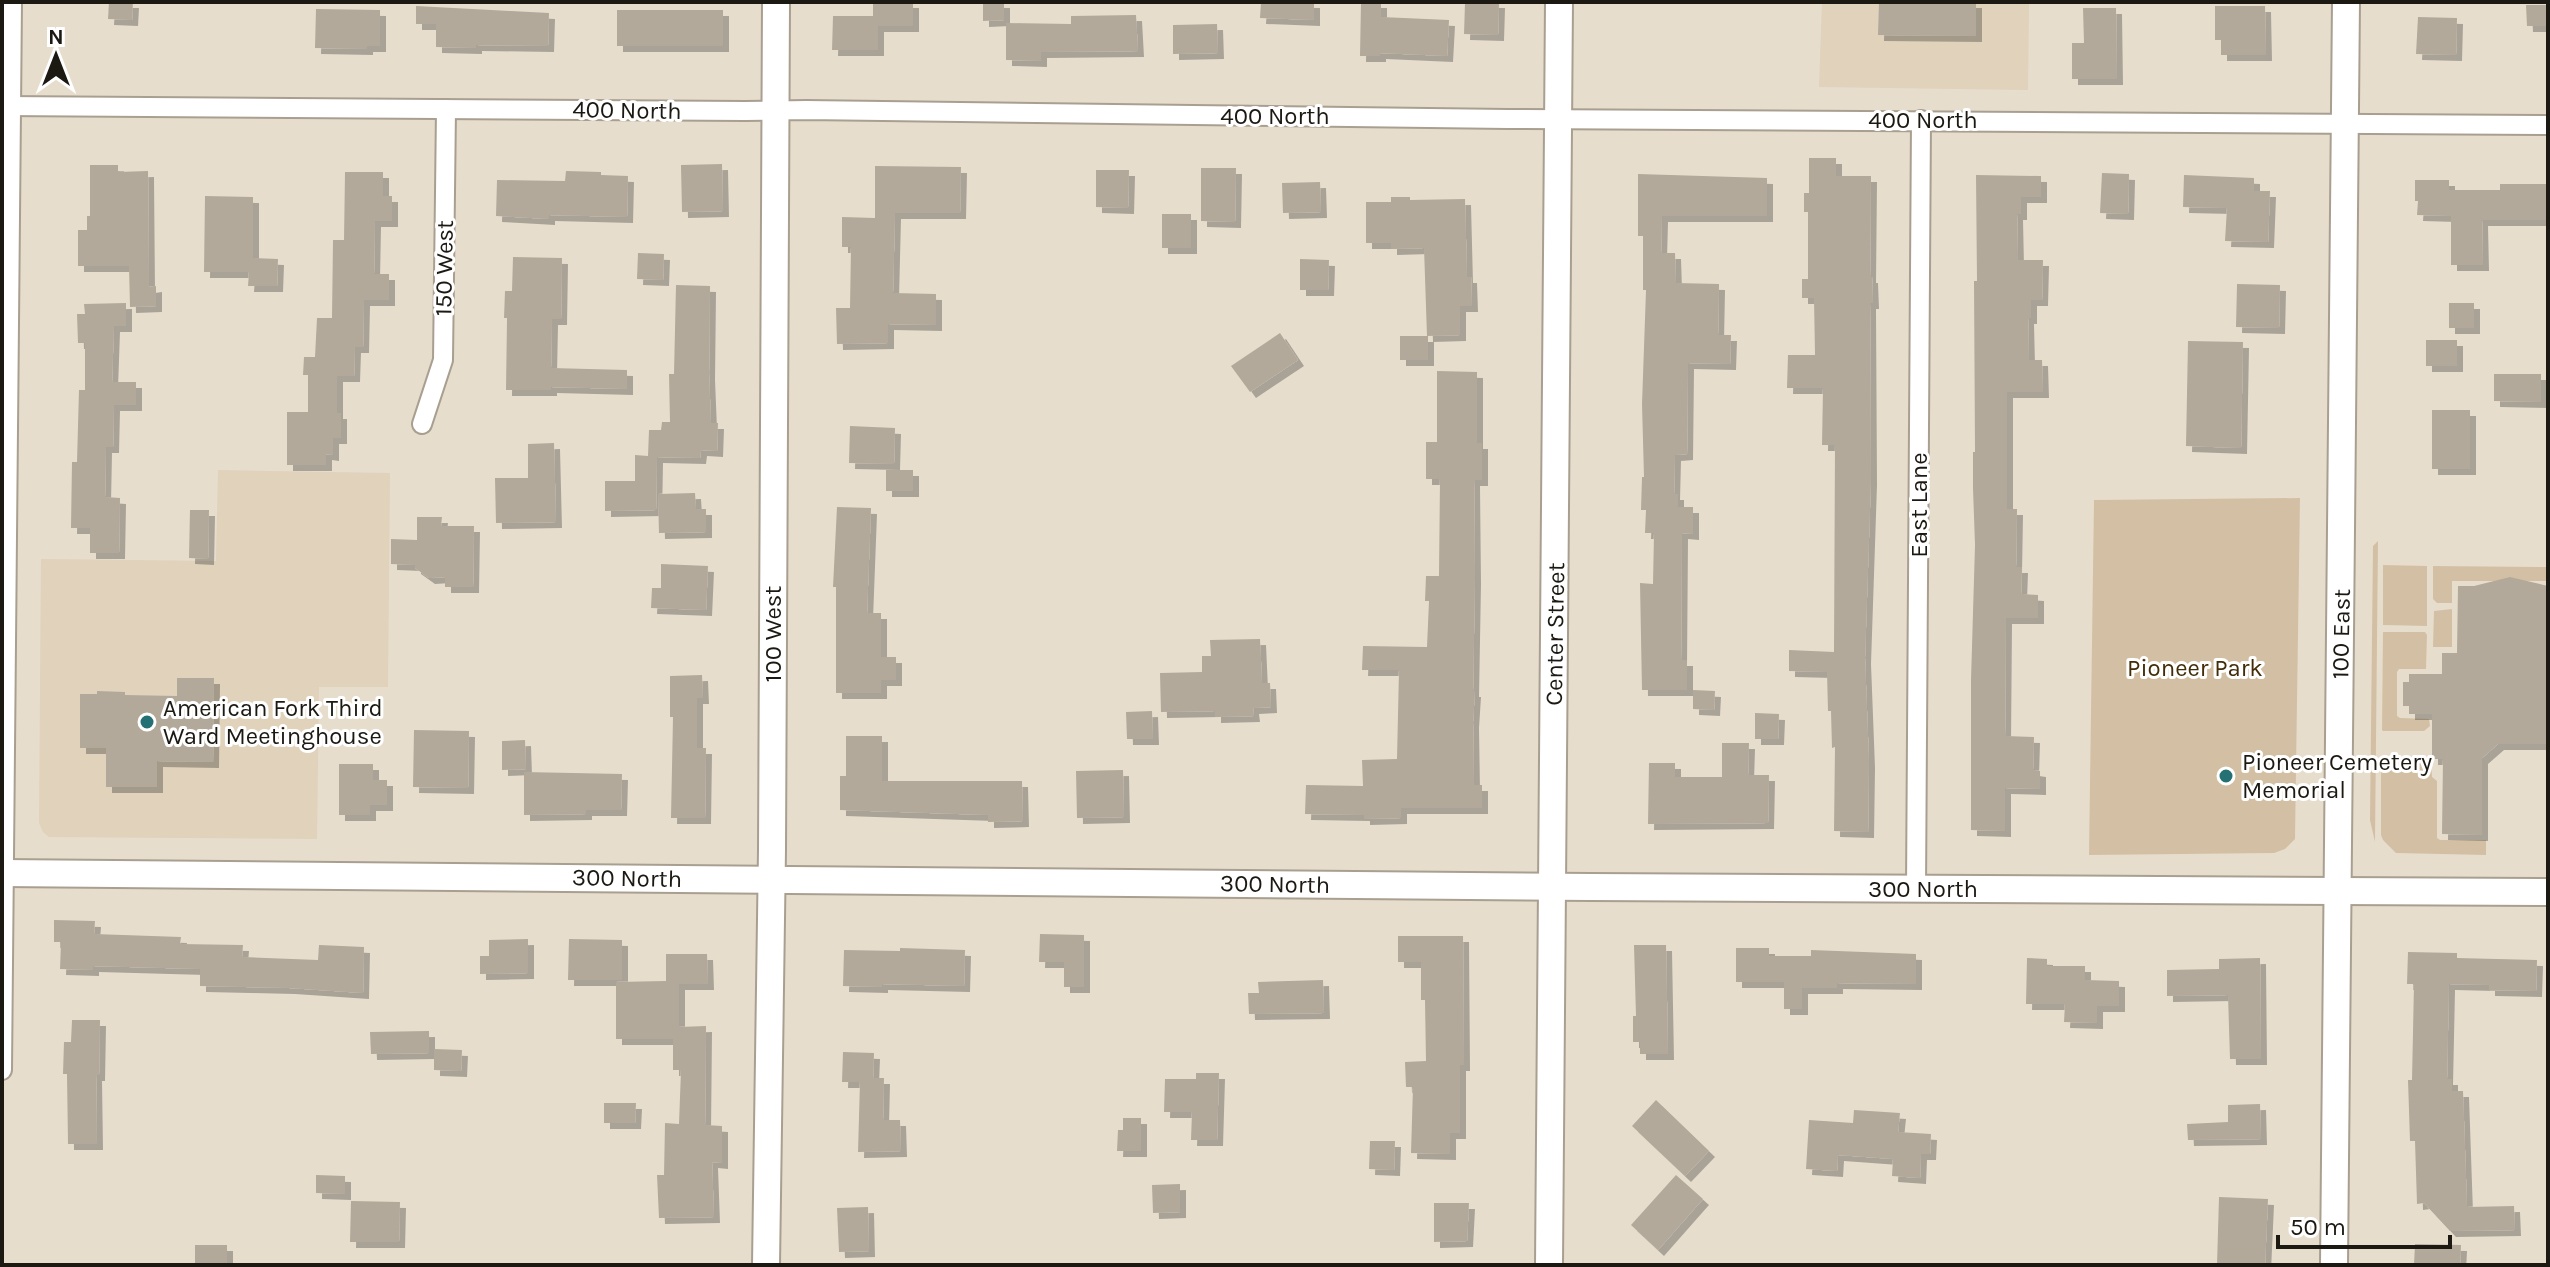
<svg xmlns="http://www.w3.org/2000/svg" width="2550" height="1267" font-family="Karla,sans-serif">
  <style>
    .built { fill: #e0d2bb }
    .green { fill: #d3c0a4 }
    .building { fill: #b3a99a; filter: url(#shadow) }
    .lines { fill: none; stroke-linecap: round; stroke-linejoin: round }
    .street-casing { stroke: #a99f90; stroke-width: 22 }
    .secondary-casing { stroke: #a99f90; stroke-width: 30 }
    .street { stroke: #fff; stroke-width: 18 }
    .secondary { stroke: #fff; stroke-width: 26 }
    .poi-dot { fill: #247073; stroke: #fff; stroke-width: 3 }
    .labels { text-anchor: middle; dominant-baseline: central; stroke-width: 6; stroke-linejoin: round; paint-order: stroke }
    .street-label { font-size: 24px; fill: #1c1913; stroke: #fff }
    .park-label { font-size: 24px; fill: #422d06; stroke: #fff }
    .poi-label { font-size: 24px; fill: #1c1913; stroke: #fff; text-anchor: start }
  </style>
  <defs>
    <filter id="shadow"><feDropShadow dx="6" dy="6" stdDeviation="0" flood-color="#0004"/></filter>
  </defs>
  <rect width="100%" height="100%" fill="#e7ddcd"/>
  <g class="built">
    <path d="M1822,2H2029L2028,90L1819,87Z"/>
    <path d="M218,470L390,473L388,687H319L317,839L49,837L43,832L39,823L41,559L216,561Z"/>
  </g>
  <g class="green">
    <path d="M2300,498L2295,839L2285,849L2274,853L2089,855L2094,500Z"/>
    <path d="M2378,541L2375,842L2370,820L2373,546Z"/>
    <path d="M2383,565L2427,566V626L2383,625Z"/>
    <path d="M2433,566L2548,567V581H2452V603H2437L2433,599Z"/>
    <path d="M2452,609V647H2433L2434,611Z"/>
    <path d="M2383,632H2425L2427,635L2426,669H2399L2397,672V716L2400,718L2429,719L2430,726L2424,731H2383L2382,730Z"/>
    <path d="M2381,756L2424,757C2430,763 2432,768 2432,777L2437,781V838L2440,840H2486V855L2396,853L2383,840L2381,835Z"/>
  </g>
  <g class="building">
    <path d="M109,2H133L132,20L108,19Z"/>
    <path d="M873,2H913V26H878V50H832L833,16H873Z"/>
    <path d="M983,2H1004V20L983,21Z"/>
    <path d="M1261,2H1314V20L1260,18Z"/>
    <path d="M1361,2H1381V17L1449,20L1447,56L1380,53V56H1360Z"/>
    <path d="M1465,2H1499L1498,35L1464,34Z"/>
    <path d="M1879,2H1976V36L1878,35Z"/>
    <path d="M2526,5H2548V26H2527Z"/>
    <path d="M416,6L549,13L548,46L476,45V48L436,47V24H416Z"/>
    <path d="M2215,6H2265L2266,55H2221V40H2215Z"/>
    <path d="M2083,8H2116L2117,79H2072V43H2084Z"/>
    <path d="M316,9L380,10V46H367V49L315,48Z"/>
    <rect x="617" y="10" width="106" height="36"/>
    <path d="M1136,15L1138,51L1041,52V61L1006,60V23L1071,24V16Z"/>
    <path d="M2418,17L2457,18L2456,55L2416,54Z"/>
    <path d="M1217,24L1218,53L1173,54V25Z"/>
    <path d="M1809,158H1836V176H1871L1870,277H1872L1873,303H1870L1871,479L1865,658L1869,762L1868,832L1834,831L1835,747L1832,748L1831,711H1828L1827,672L1789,671V650L1834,652L1835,445H1822L1823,388H1787L1788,355H1815L1814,298H1802V279H1808V212H1804V193H1809Z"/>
    <path d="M722,164L723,211L682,212L681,165Z"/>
    <path d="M90,165H118V172L148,171L149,287L156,286V306L130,307L129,266H78V230H87V216H90Z"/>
    <path d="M875,166L961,167L960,213H895L893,293L936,294V325L888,324V343L837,344L836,308H850L851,247H842V217L875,218Z"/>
    <path d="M1201,168H1236L1235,222L1201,221Z"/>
    <path d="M1096,170H1129L1128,208L1096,207Z"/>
    <path d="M566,171L601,172V175L628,176L627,217L549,215V219L496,216L497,180L565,181Z"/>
    <path d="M345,172H383V196H392V221H375L374,274H389V300H364L363,347H355L354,376H337V413H341V438H333V455L326,454V465H287V412H308V375H303L304,357H315L317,318H332L333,240H344Z"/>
    <path d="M2102,173L2129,174L2128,214L2100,213Z"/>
    <path d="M1638,174L1767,178V216H1662L1661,253H1675L1676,283L1719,284L1718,335H1731L1730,364L1688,363L1687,454L1675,455L1674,494H1678V507H1693V534L1682,533L1681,660H1687V690H1642L1640,583L1653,584L1654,533H1645L1646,510H1641L1642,477H1644L1642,404L1646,290H1643V236H1638Z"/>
    <path d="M1976,175L2041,176V197H2021V214H2017L2018,260H2043L2042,300H2031V318H2028L2029,360H2042L2043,392H2007V509H2017L2016,567H2022L2021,594L2038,595V618H2006L2005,736L2034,737L2033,770L2040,771V789L2005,788V831L1971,830V680L1975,545L1973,488V452H1975L1974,281H1977Z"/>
    <path d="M2184,175L2254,178V191H2270L2268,242L2225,241L2227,208L2183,207Z"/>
    <path d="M2415,180H2449V190H2500V184H2548V220H2482L2483,265H2451V216L2417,215L2418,201H2415Z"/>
    <path d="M1320,182L1321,212L1283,213L1282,183Z"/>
    <path d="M205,196L253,197V258L278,259L277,286H248L249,272H204Z"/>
    <path d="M1391,197H1410V200L1465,199L1467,277H1471L1472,306H1460V335L1427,336L1424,248L1391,249V243H1366V202H1391Z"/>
    <rect x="1162" y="214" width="29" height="34"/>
    <path d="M638,253L664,254L663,280L637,279Z"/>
    <path d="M513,257L562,258L561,319H552L551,368L627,370V389L551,387V390H506L507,318H504L505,291H512Z"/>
    <path d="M1300,259L1329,260L1328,290H1300Z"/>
    <path d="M2237,284L2280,285L2279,328L2236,327Z"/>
    <path d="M676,285L710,286L709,374L711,423H718L717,451L701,450L700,458L657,457L656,510L605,511V481H635V455L648,456L649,430H661L662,422H670L669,374H674Z"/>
    <path d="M126,303V326H114L112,382H136V405H114L113,447H106L105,497L120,498L119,553H90V528H71L72,462H77L79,390H85V343H78L77,314H85L84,304Z"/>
    <rect x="2449" y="303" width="25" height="25"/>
    <path d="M1280,333L1298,360L1250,392L1231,366Z"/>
    <rect x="1400" y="336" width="28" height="24"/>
    <rect x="2426" y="340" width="31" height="26"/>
    <path d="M2188,341L2243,342L2241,448L2186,446Z"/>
    <path d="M1437,371L1477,372V443H1482V480H1474L1475,578L1473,691H1475L1473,722L1474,785H1482V808H1401V818L1364,819V815L1305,814L1306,785L1363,786L1362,760L1397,759L1399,670H1362L1363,646L1427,647L1429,601H1425L1426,576H1439L1440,479H1426V442H1437Z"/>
    <path d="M2494,374H2541V402L2494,401Z"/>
    <rect x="2432" y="410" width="38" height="59"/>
    <path d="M850,426L895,428L894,464L849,463Z"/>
    <path d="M554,443L556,522L496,523L495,478H528V444Z"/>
    <rect x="886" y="470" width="27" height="21"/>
    <path d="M695,493L696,509H706V532L659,533L658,494Z"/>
    <path d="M837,507L871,508L867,613H881V657H896V680H881V693H836V587H833Z"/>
    <path d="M190,510H209L208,559L189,558Z"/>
    <path d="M417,517H442L441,526H474L473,587H445V577L429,578L415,568V565L391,564V539L417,540Z"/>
    <path d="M661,564L708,566L706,610L651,608L652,588H661Z"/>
    <path d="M2510,577L2548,586V744H2498L2482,758V835L2442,834L2443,759H2432V714H2409V706H2403V682H2409V674H2442V653H2457L2458,586H2474Z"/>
    <path d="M1260,639L1262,683H1270L1271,707L1253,708L1254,716L1215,717V711L1161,712L1160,673L1202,672V656H1211L1210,640Z"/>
    <path d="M702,675L703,698H697V748H706L705,818H671L673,717H670V676Z"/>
    <path d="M177,678H214L213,762L157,761V787H106V748H80V694H97V691L125,692V695L177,696Z"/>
    <path d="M1693,690L1715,691L1714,710L1693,709Z"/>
    <path d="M1152,711L1153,739H1127L1126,712Z"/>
    <path d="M1755,713L1779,714L1778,739H1755Z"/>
    <path d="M414,730L469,731L468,788L413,787Z"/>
    <path d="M846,736H882V781H1022L1023,821L988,822V815L840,810V776H846Z"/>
    <path d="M525,740L526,769L502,770V741Z"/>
    <path d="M1722,743H1749L1748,775H1769L1768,823L1648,824L1649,763H1675V777H1722Z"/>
    <path d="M339,764H373V780H387V805H370V815H339Z"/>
    <path d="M1123,770L1124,817L1077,818L1076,771Z"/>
    <path d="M524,772L622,774L621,810H586V814L524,815Z"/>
    <path d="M54,920L95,921L94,934L181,937L180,944L243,945L242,957L318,960L319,945L364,947L363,993L289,988L200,986V969L93,966V970L60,969L61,942H54Z"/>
    <path d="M1040,934L1084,935V987H1064V962H1039Z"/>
    <path d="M1398,936H1463L1464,1065H1460V1133H1450V1154L1411,1153L1413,1087H1406L1405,1062L1426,1061L1425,1000H1421V962H1398Z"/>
    <path d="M528,939V973L480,974V956H489V940Z"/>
    <path d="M569,939L622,940V980H568Z"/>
    <path d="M1634,945H1666L1668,1054H1640V1042H1633V1016H1636Z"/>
    <path d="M900,948L965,950L964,986L882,984V987L843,986L844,950L900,951Z"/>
    <path d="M1736,948H1769V956H1811V950L1916,954V984L1837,983V988H1802V1009H1784V982H1736Z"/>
    <path d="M2408,952L2457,953V958L2537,960L2536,991L2489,990V985L2449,984L2447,1079H2452V1091H2463L2467,1207L2514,1206L2515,1230L2450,1231L2424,1203L2417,1204L2415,1141H2410L2408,1080H2412L2414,984H2407Z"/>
    <path d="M666,954H707L708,984H679V1027L706,1026L705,1125L722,1126V1163L712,1162L714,1217L659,1218L657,1175H664L665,1123L679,1124L681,1070H673V1039H616V982L666,981Z"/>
    <path d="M2027,958L2047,959V966H2085V980L2119,981V1006H2097V1023L2064,1022L2065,1004H2026Z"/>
    <path d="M2260,958L2261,1059H2230L2228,995L2167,996V970L2219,969V959Z"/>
    <path d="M1323,980L1324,1013L1249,1014L1248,993H1259L1258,982Z"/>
    <path d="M72,1020H100L99,1075H96L97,1144H68L67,1074H63L64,1042H71Z"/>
    <path d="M429,1031V1053L371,1054L370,1032Z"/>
    <path d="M434,1049L462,1050L461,1071L434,1070Z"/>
    <path d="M843,1052L874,1053L873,1078H884L883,1120H900L901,1151L858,1152L860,1082H842Z"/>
    <path d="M1196,1073H1219L1217,1140H1191L1192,1112H1164L1165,1079H1196Z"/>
    <path d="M1656,1100L1709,1151L1685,1176L1632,1126Z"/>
    <path d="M604,1103H636L635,1123H604Z"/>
    <path d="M2260,1104L2261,1139L2188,1140L2187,1124L2228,1122V1105Z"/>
    <path d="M1854,1110L1900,1113L1898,1132L1931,1134L1930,1154H1921L1920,1178L1892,1176L1893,1159L1838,1155L1837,1171L1806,1169L1809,1120L1853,1123Z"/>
    <path d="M1123,1118H1141V1151H1117L1118,1130H1123Z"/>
    <path d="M1370,1141H1395L1394,1170L1369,1169Z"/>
    <path d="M316,1175L345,1176V1194L316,1193Z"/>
    <path d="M1676,1175L1703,1199L1658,1250L1631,1225Z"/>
    <path d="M1180,1184V1212L1153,1213L1152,1185Z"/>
    <path d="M2219,1197L2268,1199L2265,1265H2217Z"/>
    <path d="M351,1201L400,1202L399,1242H350Z"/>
    <path d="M1434,1203H1469L1467,1241L1434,1242Z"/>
    <path d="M868,1207L869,1251L839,1252L837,1208Z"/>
    <path d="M2415,1244L2461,1245L2460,1265H2414Z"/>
    <rect x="195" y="1245" width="32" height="20"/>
  </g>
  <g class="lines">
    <g class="street-casing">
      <g id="street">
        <path d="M2,106L745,111L806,110L1508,119L2548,125"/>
        <path d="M422,424L443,360L446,109"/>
        <path d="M1916,889L1921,120"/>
        <path d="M2,1070L12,2"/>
      </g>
    </g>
    <g class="secondary-casing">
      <g id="secondary">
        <path d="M2,873L1591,887L2548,892"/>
        <path d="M766,1265L772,850L776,2"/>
        <path d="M1549,1265L1559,2"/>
        <path d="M2334,1265L2346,2"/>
      </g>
    </g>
    <use href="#street" class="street"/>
    <use href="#secondary" class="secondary"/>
  </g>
  <g class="poi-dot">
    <circle cx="147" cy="722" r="8"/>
    <circle cx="2226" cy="776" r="8"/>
  </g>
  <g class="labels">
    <g class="street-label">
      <text transform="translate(627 110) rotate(1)">400 North</text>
      <text x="1275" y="116">400 North</text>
      <text x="1923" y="120">400 North</text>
      <text transform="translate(444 268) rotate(-89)">150 West</text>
      <text transform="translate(1919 505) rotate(-90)">East Lane</text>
      <text transform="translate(773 634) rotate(-90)">100 West</text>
      <text transform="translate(1555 634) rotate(-89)">Center Street</text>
      <text transform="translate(2341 634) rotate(-89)">100 East</text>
      <text transform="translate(627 878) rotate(1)">300 North</text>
      <text transform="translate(1275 884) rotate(1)">300 North</text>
      <text x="1923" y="889">300 North</text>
    </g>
    <g class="park-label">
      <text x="2195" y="668">Pioneer Park</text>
    </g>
    <g class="poi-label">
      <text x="163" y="708">American Fork Third<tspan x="163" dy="28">Ward Meetinghouse</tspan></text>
      <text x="2242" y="762">Pioneer Cemetery<tspan x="2242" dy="28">Memorial</tspan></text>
    </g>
  </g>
  <rect width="2550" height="1267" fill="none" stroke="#1c1913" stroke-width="8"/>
  <g transform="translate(56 56)" stroke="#ffffff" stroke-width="6" paint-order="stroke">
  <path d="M0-6L14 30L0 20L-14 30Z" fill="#1c1913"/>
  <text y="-12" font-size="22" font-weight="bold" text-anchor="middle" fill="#1c1913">N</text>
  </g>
  <path d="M2278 1235v12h172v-12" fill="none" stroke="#1c1913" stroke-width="4"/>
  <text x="2290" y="1235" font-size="24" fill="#1c1913" stroke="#ffffff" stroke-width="6" paint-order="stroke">50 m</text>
</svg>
